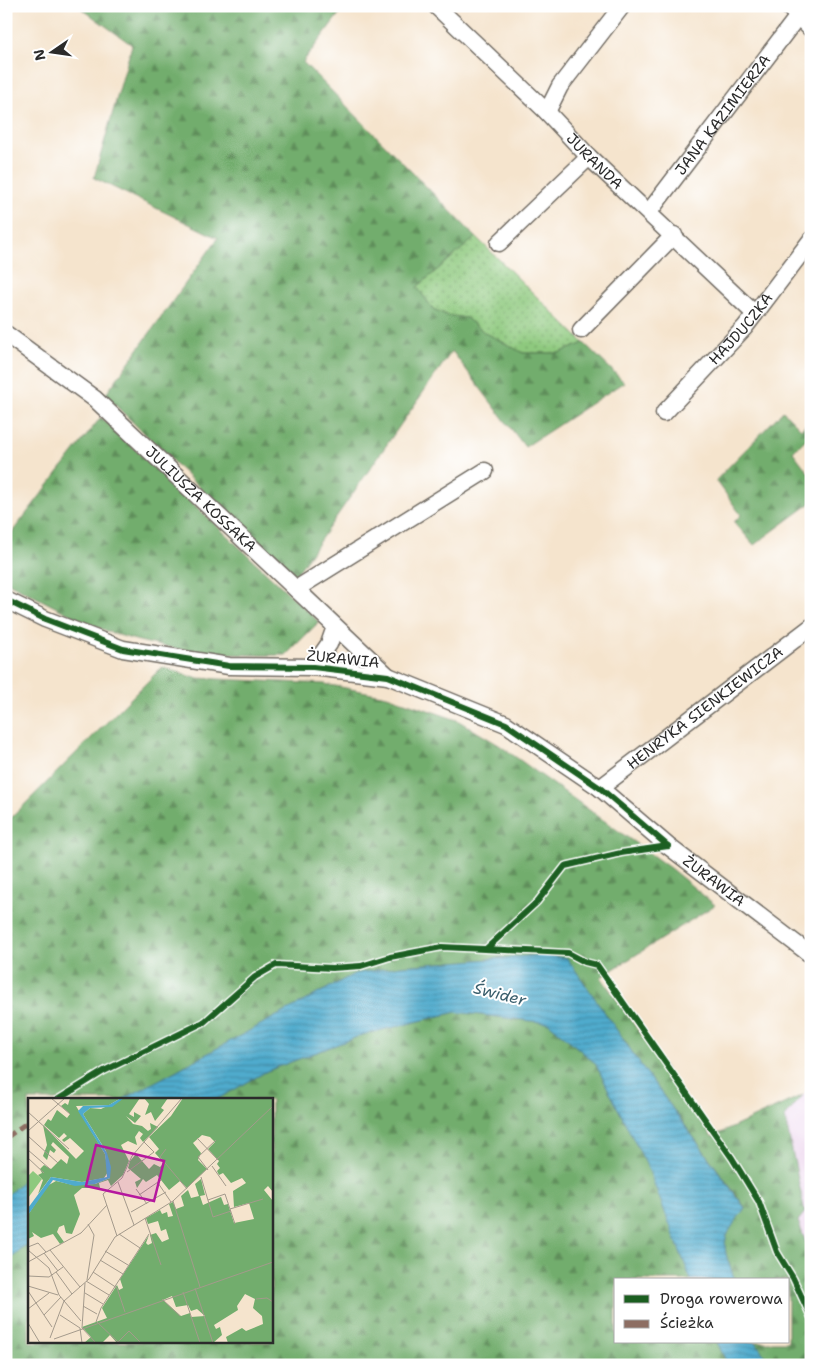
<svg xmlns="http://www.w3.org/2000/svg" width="817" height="1371" font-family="'Shantell Sans',sans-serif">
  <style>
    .built { fill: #ebd1ec }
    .grass { fill: url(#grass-dots); stroke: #5c7a54 }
    .forest { fill: url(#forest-firs); stroke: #4e6c4c }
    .water { fill: url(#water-rules); stroke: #3d6b7c }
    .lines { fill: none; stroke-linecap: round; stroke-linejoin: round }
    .street-casing { stroke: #726c64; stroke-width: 19 }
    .street { stroke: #fff; stroke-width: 16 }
    .quiet { stroke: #8d6e63; stroke-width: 5; stroke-dasharray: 10 5; stroke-linecap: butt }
    .cycleway-casing { stroke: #fff; stroke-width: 9 }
    .cycleway { stroke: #1b5e20; stroke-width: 6 }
    .labels { text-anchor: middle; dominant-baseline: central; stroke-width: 4; stroke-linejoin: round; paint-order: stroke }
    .street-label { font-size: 15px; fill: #2b2b2b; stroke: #fff }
    .water-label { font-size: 16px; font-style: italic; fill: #395e6c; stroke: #fff }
    .inset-road { fill: none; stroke: #a49a8c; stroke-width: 1 }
    .view { fill: #b5179e; fill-opacity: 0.15; stroke: #b5179e; stroke-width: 2.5 }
    .inset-edge { fill: none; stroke: #2b2b2b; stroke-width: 2.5 }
  </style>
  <defs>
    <pattern id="grass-dots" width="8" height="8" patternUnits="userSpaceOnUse" patternTransform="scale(1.25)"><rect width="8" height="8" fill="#8ec97e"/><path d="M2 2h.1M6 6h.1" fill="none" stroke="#74a367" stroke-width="1.8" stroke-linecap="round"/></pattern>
    <pattern id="forest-firs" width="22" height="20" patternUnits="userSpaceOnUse" patternTransform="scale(1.25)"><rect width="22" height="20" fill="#72ad6d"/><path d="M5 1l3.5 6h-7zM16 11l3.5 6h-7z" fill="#5e8d5a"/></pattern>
    <pattern id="water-rules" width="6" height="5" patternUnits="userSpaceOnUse" patternTransform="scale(1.25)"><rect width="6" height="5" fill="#4fabcd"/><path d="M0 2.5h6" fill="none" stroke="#428ba7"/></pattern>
  </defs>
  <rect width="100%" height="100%" fill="#fff"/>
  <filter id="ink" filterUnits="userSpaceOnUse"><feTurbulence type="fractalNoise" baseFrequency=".02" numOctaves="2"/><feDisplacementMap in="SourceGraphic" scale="10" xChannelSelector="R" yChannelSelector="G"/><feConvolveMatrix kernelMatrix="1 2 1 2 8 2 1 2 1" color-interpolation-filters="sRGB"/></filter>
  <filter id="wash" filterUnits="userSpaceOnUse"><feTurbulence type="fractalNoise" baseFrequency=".0096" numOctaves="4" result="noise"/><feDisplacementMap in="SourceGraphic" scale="20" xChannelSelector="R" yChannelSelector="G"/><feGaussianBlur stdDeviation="1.12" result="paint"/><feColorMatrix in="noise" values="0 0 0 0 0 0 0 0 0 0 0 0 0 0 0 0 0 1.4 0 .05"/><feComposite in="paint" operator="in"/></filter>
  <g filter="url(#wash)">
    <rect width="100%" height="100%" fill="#f5e4cd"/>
    <path class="built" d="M811,1086V1257L798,1221L785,1117Z"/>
    <path class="grass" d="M476,237L584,343L559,353H523L484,332L466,318L446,315L433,309L417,287Z"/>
    <g class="forest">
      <path d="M78,6H345L303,62L476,237L417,287L433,309L446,315L466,318L484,332L523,353H559L584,343L624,382L525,447L452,351L293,579L112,402L106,394L218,238L94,178L132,45Z"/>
      <path d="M783,411L801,429L811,420V434L793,452L811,476V503L754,545L734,522L741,515L716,480Z"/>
      <path d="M101,417L319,622L286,655C221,656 152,651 92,625C63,612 35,596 6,582V540Z"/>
      <path d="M162,667L196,678L325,684L387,696L457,720L499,745L670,868L715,905L601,977L712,1137L803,1095L785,1117L805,1212L798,1221L811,1257V1365H770L756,1342H788V1280H735C720,1241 721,1241 745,1207L643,1068L567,958L541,955L401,966L354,974L122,1100H29V1174L6,1197V823Z"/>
      <path d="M456,1012L549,1023L595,1063L648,1167L691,1280H616V1342H717L728,1365H6V1263L29,1243V1342H271V1100H216L267,1071L362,1035Z"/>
    </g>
    <g class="water">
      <path d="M542,955L567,958L643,1068L745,1208C721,1241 720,1241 735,1280H691L648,1168L595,1063L549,1023L456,1012L362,1035L267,1071L216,1100H122L354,974L401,966Z"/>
      <path d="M29,1174V1243L6,1263V1197Z"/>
      <path d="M717,1342H756L770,1365H728Z"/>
    </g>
  </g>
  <g filter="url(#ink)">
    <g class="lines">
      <g class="street-casing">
        <g id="street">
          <path id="s1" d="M436,6L547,112L589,157L755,314"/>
          <path d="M788,6L811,29"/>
          <path d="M547,112L560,86L622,6"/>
          <path id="s2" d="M649,212L798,16"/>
          <path d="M499,243L589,157"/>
          <path d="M581,330L674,235"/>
          <path id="s3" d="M6,334L95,399L388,676"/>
          <path id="s4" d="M664,413L745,327L811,240"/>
          <path d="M296,589L485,471"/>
          <path id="s5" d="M6,600L45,619L123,649L229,666L313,667L388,676L506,724L600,788L668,846L811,955"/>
          <path d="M313,667L329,644L335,627"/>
          <path id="s6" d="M600,788L811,627"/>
        </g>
      </g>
      <use href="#street" class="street"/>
      <path class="quiet" d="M6,1138L29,1121"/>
      <g class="cycleway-casing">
        <g id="cycleway">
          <path d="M6,600L45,619L123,649L229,666L313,667L388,676L506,724L600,788L668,846"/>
          <path d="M487,948L537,902L565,866L621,853L668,846"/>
          <path d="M57,1100L104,1071L204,1022L255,977L276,965L332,968L361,966L390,957L442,947L568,953L585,962L597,965L732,1158L759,1202L777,1252L793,1278L811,1317"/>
        </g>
      </g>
      <use href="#cycleway" class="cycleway"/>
    </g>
  </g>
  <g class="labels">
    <g class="street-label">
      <text stroke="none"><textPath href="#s2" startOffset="122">JANA KAZIMIERZA</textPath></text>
      <text stroke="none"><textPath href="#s1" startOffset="222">JURANDA</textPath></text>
      <text stroke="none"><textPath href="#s4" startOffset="114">HAJDUCZKA</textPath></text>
      <text stroke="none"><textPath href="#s3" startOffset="256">JULIUSZA KOSSAKA</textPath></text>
      <text transform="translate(343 659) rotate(6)">ŻURAWIA</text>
      <text stroke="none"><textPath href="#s6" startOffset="132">HENRYKA SIENKIEWICZA</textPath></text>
      <text stroke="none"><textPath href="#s5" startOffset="782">ŻURAWIA</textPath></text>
    </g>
    <g class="water-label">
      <text transform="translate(500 994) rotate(14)">Świder</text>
    </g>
  </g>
  <g transform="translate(28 1098)">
    <rect width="245" height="245" fill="#f5e4cd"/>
    <path d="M42,0H93L81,7L48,8L77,56L80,74L76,80L54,84L23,79L10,96L15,82L10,77L14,75L12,71L16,67L23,71L33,61L39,66L41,59L25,44L23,47L28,52L26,55L22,52L19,62L15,58L19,47L15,27L48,61L56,53L42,40L36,44L34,42L39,38L36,35L31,40L16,27L20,21L23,23L29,12L39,20L42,16L33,8L37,5L40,7ZM96,0H112L101,16L106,19V14L113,18L107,25L98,18L105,26L114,28L120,33L123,31L122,25L130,29L115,44L112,40L115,36L111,33L107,39L109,47L100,43L93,47L101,63L95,77L83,88L80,82L71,85L72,90H54L46,97L52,116L44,136L38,135L36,127L31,129L29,134L36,144L32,146L25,136L13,140L4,134L6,138L0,141V117L19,88L28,83L45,87L67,86L82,80L78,53L55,16L62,10L73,11ZM116,0H140L133,10L136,12L127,23L123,14L117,17L121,6ZM155,0H245V94L240,88L236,92L245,103V245H200L198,239L214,230L218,233L235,226L234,218L225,210L227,201L217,196L209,208L210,212L186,227L188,231L192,229L194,237L185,245H89L82,237L74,245H56L63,239L54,229L79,220L74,210L89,187L91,192L95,190L92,181L121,137L118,145L120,147L124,145L122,137L128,135L134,144L141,141L138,131L133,133L130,123L120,126L118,120L132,112L134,116L139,114L140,119L145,118L141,106L145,104L148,111L156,108L153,98L160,92L163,100L171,98L167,86L173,81L177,97L172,98L175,107L193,99L196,107L200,106L206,125L226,121L221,105L206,109L205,93L218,85L214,80L203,85L195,75L191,77L189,73L192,70L189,66L191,63L180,51L187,44L182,39L174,37L165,45L173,55L170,62L179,71L159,90L152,83L141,92L129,77L118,84L115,81L109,90L107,84L113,81L100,70L102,63L108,56L121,71L126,66L132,69L136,65L127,55L131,51L121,39L143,18ZM144,198L148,209L160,207L163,213L169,211L177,218L163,219L162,215L153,218L135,202Z" fill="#72ad6d" fill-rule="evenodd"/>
    <path d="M5,73L14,81L0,100V78Z" fill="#8ec97e"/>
    <path d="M93,0H96L84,9L62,10L55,16L79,55L83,69L82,80L67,86L47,88L25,82L0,117V110L23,79L54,84L79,79L77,56L50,13L55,8L81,7Z" fill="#4fabcd"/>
    <path class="inset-road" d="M23,0L42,16M0,14L41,51M0,33L37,0M0,38L30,65M169,40L190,62M138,51L132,59L159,91M0,52L22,71M0,60L16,75M184,68L198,88M180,72L170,59L188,42M99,74L126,54L116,44M173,79L185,119L203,113M90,84L106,127M130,85L143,104M108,91L119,106M111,97L133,82M180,102L197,96L207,126M145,103L172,189M202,111L235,101M103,114L138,94M117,120L133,167M91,136L112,150M89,138L75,96L94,80L104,58L154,0M0,149L10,145L18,154M0,152L21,170L31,197L53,223M22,152L52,189M77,153L100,167M16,155L30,173M72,162L95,176M0,164L53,135L79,107M28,174L44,196M65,174L89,190L97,214M0,178L21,179L35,169M59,182L66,137L60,126M58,183L81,197M0,188L30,197M167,190L185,245M0,193L24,229M155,194L172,245M57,195L75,206M134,201L152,218M228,201L239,200L245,204M55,208L69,216M0,211L21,195M16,217L33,199M32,217L52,230M68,224L73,210L121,136M69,224L90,244M0,225L12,245M52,230L54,245M54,230L57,185M54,230L68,245M22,240L36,203L61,181L87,139L145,103L245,8M26,241L245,164M90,244L101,233L113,245"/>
    <path class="view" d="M68,47L136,63L126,103L58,88Z"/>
    <rect width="245" height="245" class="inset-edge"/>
  </g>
  <rect width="817" height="1371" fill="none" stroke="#fff" stroke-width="25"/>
  <rect x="614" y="1278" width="175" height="65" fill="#ffffff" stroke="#aaaaaa"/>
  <rect x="624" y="1295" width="25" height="8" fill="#1b5e20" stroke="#aaaaaa"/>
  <text x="660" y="1304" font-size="15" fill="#2b2b2b">Droga rowerowa</text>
  <rect x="624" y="1320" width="25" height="8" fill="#8d6e63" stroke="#aaaaaa"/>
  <text x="660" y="1328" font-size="15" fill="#2b2b2b">Ścieżka</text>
  <g transform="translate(52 52) rotate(257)" stroke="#ffffff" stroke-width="4" paint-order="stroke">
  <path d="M0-4L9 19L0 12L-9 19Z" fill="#2b2b2b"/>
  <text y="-8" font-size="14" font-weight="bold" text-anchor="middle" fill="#2b2b2b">N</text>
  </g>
</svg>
